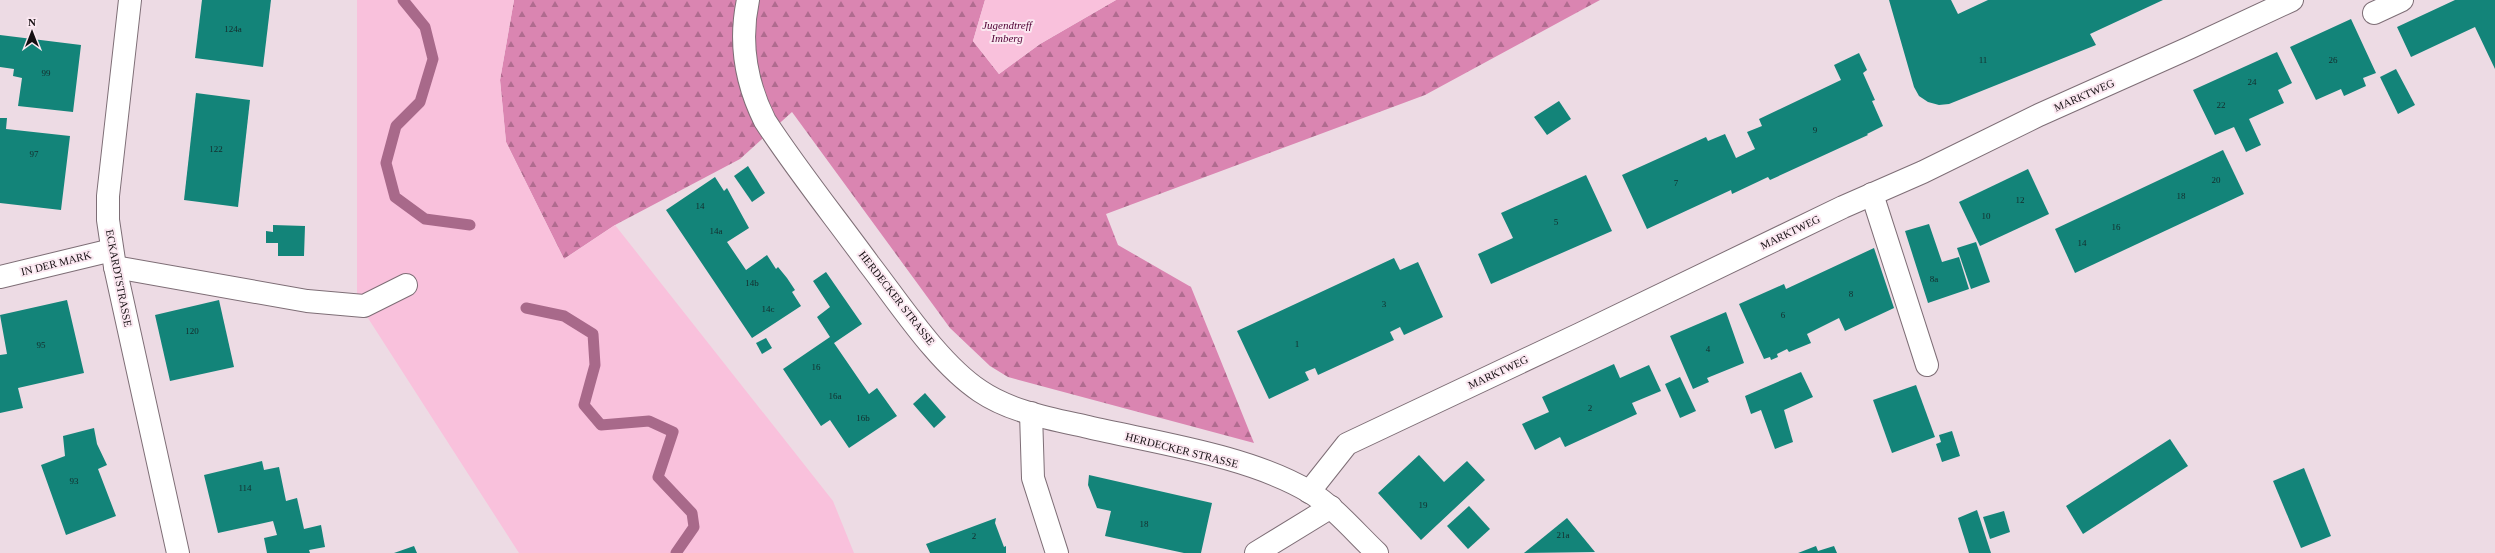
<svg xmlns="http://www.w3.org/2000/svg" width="2495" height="553" font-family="'Times New Roman',serif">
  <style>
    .forest { fill: url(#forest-firs) }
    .green { fill: #f9c1dc }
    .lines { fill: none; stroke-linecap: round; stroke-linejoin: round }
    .stream { stroke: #a8698a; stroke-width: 11 }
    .building { fill: #138479 }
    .minor-casing { stroke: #7e6e76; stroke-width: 24 }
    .minor { stroke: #fff; stroke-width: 22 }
    .labels { text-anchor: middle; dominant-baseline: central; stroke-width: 4; stroke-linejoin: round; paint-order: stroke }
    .number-label { font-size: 9px; fill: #142c2c }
    .park-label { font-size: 11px; font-style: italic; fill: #500235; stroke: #fbe8f1 }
    .street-label { font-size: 11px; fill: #150f12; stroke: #fbe8f1 }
  </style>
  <defs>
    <pattern id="forest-firs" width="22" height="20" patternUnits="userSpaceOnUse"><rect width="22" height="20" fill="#da85b1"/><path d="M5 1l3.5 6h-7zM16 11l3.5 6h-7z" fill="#b06b8f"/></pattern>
  </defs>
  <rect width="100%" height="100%" fill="#eddbe4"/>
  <path class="forest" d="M514,0H985L973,41L999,74L1040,44L1116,0H1600L1425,95L1106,214L1118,245L1191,287L1254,443L1008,377L990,366L950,328L792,112L740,159L615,225L564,259L506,142L500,80Z"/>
  <g class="green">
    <path d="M357,0H514L500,80L506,142L564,259L615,225L833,501L854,553H519L357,301Z"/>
    <path d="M985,0H1116L1040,44L999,74L973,41Z"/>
  </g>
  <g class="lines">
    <g class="stream">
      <path d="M403,0L425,27L433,59L420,102L396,126L386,163L395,197L425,219L470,225"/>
      <path d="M526,308L564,316L593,334L595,365L584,405L601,425L649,421L673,432L658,477L692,513L694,527L676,553"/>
    </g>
  </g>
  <g class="building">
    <path d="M202,0H271L263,67L195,58Z"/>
    <path d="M1889,0H1951L1958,14L1988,0H2163L2090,34L2096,45L1949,104L1939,105L1928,102L1919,96L1914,87Z"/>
    <path d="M2455,0H2495V69L2475,27L2411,57L2397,27Z"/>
    <path d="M2351,19L2376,73L2363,78L2366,86L2344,96L2341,89L2316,100L2290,47Z"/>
    <path d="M0,35L81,45L73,112L18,106L22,78L13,76L14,69L0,67Z"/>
    <path d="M2277,52L2292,83L2278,90L2284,103L2249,119L2261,145L2246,152L2234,127L2215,135L2193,90Z"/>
    <path d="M1859,53L1867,70L1863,73L1875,100L1872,101L1883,126L1867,134L1868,135L1770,180L1768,177L1732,194L1731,190L1647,229L1622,175L1706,137L1708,141L1725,134L1736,158L1755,149L1747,132L1762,126L1759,119L1841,80L1834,65Z"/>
    <path d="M2396,69L2415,105L2398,114L2380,77Z"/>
    <path d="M196,93L250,100L238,207L184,200Z"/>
    <path d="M1559,101L1571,119L1547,135L1534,117Z"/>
    <path d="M0,118H7L6,129L70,136L61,210L0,203Z"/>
    <path d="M2223,150L2244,194L2075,273L2055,229Z"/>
    <path d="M748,166L765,193L752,202L734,176Z"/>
    <path d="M2028,169L2049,214L1980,246L1959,202Z"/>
    <path d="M1586,175L1612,231L1491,284L1478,254L1513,238L1501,213Z"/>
    <path d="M715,177L724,191L727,188L749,228L727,242L746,270L767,255L776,269L778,267L787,278L795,290L792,292L801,306L752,338L666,210Z"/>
    <path d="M1929,224L1942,262L1959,257L1969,289L1928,303L1905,231Z"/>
    <path d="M273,225L305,226L304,256H278V243H266V231L273,232Z"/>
    <path d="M1976,242L1990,282L1971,289L1957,248Z"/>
    <path d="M1874,248L1894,308L1845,331L1839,318L1807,334L1811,343L1789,352L1787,349L1777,354L1778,357L1771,360L1770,357L1764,359L1739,304L1784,284L1786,289Z"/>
    <path d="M1394,258L1400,270L1418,262L1443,317L1404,335L1400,327L1390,332L1394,340L1318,375L1315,368L1305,372L1309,380L1269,399L1237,331Z"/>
    <path d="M826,272L862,324L834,343L869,394L877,388L897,416L849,448L830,420L821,426L783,369L830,337L817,317L830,307L813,281Z"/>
    <path d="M67,300L84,373L18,388L23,408L0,413V355L7,354L0,315Z"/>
    <path d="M219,300L234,367L170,381L155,315Z"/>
    <path d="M1726,312L1744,363L1707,378L1709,382L1693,389L1670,336Z"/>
    <path d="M766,338L772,348L762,354L756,343Z"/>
    <path d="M1614,364L1620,378L1649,365L1661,391L1632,403L1637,414L1565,447L1560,437L1535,450L1522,424L1549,412L1542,397Z"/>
    <path d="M1801,372L1813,397L1784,410L1793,442L1775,449L1761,410L1751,414L1745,396Z"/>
    <path d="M1680,377L1696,411L1680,418L1665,384Z"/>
    <path d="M1916,385L1935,437L1892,453L1873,400Z"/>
    <path d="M925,393L946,417L934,428L913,404Z"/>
    <path d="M94,428L97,444L107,465L98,469L116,516L66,535L41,465L65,456L63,436Z"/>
    <path d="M1952,431L1960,456L1942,462L1936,444L1941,442L1939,435Z"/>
    <path d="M2170,439L2188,466L2083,534L2066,506Z"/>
    <path d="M1419,455L1444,482L1467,461L1485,480L1421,540L1378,493Z"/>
    <path d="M262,461L264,470L279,467L286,501L297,498L304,529L321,525L325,547L309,550L310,553H267L264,538L277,535L273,521L218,533L204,475Z"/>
    <path d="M2304,468L2331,536L2301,548L2273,481Z"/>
    <path d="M1089,475L1212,503L1201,553H1184L1105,536L1111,511L1097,508L1088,485Z"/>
    <path d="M1469,506L1490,529L1468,549L1447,526Z"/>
    <path d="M1977,510L1991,553H1969L1958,518Z"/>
    <path d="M2004,511L2010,532L1990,539L1983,517Z"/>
    <path d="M996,518L995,523L1004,547L1006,546V553H930L926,544Z"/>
    <path d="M1567,518L1595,552L1524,553Z"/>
    <path d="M414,546L417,553H394Z"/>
    <path d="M1816,546L1818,551L1834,546L1837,553H1798Z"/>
  </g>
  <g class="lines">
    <g class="minor-casing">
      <g id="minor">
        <path d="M130,0L108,196V220L115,267L178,553"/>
        <path d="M748,0C739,42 746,83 765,121C797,170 834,216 869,264C900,304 938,363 980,391C1011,412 1052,419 1088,427C1157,443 1250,456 1310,492C1335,508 1355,532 1377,553"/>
        <path d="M2374,13L2402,0"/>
        <path d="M1872,194L1927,365"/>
        <path d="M115,267L307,301L364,306L406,285"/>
        <path d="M0,277L112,250"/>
        <path d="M1031,413L1033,478L1057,553"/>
        <path d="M1309,492L1347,444L1580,334L1843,207L1923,172L2039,115L2189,48L2292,0"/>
        <path d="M1256,553L1331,507"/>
      </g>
    </g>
    <use href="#minor" class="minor"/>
  </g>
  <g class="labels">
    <g class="number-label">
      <text x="233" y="29">124a</text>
      <text x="1983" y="60">11</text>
      <text x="2333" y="60">26</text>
      <text x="46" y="73">99</text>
      <text x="2252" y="82">24</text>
      <text x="2221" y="105">22</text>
      <text x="1815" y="130">9</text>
      <text x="216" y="149">122</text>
      <text x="34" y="154">97</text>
      <text x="2216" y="180">20</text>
      <text x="1676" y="183">7</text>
      <text x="2181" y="196">18</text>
      <text x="2020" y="200">12</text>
      <text x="700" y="206">14</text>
      <text x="1986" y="216">10</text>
      <text x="1556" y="222">5</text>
      <text x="2116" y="227">16</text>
      <text x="716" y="231">14a</text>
      <text x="2082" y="243">14</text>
      <text x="1934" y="279">8a</text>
      <text x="752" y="283">14b</text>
      <text x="1851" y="294">8</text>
      <text x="1384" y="304">3</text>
      <text x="768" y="309">14c</text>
      <text x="1783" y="315">6</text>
      <text x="192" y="331">120</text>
      <text x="1297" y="344">1</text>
      <text x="41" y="345">95</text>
      <text x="1708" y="349">4</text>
      <text x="816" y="367">16</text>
      <text x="835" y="396">16a</text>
      <text x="1590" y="408">2</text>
      <text x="863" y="418">16b</text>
      <text x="74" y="481">93</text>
      <text x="245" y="488">114</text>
      <text x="1423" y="505">19</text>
      <text x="1144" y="524">18</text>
      <text x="1563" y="535">21a</text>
      <text x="974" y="536">2</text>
    </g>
    <g class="park-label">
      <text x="1007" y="25">Jugendtreff<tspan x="1007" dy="13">Imberg</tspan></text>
    </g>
    <g class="street-label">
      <text transform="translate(2084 95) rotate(-24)">MARKTWEG</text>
      <text transform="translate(1790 232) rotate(-26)">MARKTWEG</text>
      <text transform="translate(56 263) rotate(-14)">IN DER MARK</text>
      <text transform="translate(119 278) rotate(79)">ECKARDTSTRASSE</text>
      <text transform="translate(897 298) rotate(52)">HERDECKER STRASSE</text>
      <text transform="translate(1498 372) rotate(-25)">MARKTWEG</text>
      <text transform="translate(1182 450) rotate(14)">HERDECKER STRASSE</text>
    </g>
  </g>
  <g transform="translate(32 32)" stroke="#fbe8f1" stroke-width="3" paint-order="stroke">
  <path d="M0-3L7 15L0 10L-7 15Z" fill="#150f12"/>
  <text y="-6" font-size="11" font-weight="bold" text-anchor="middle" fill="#150f12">N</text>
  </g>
</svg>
